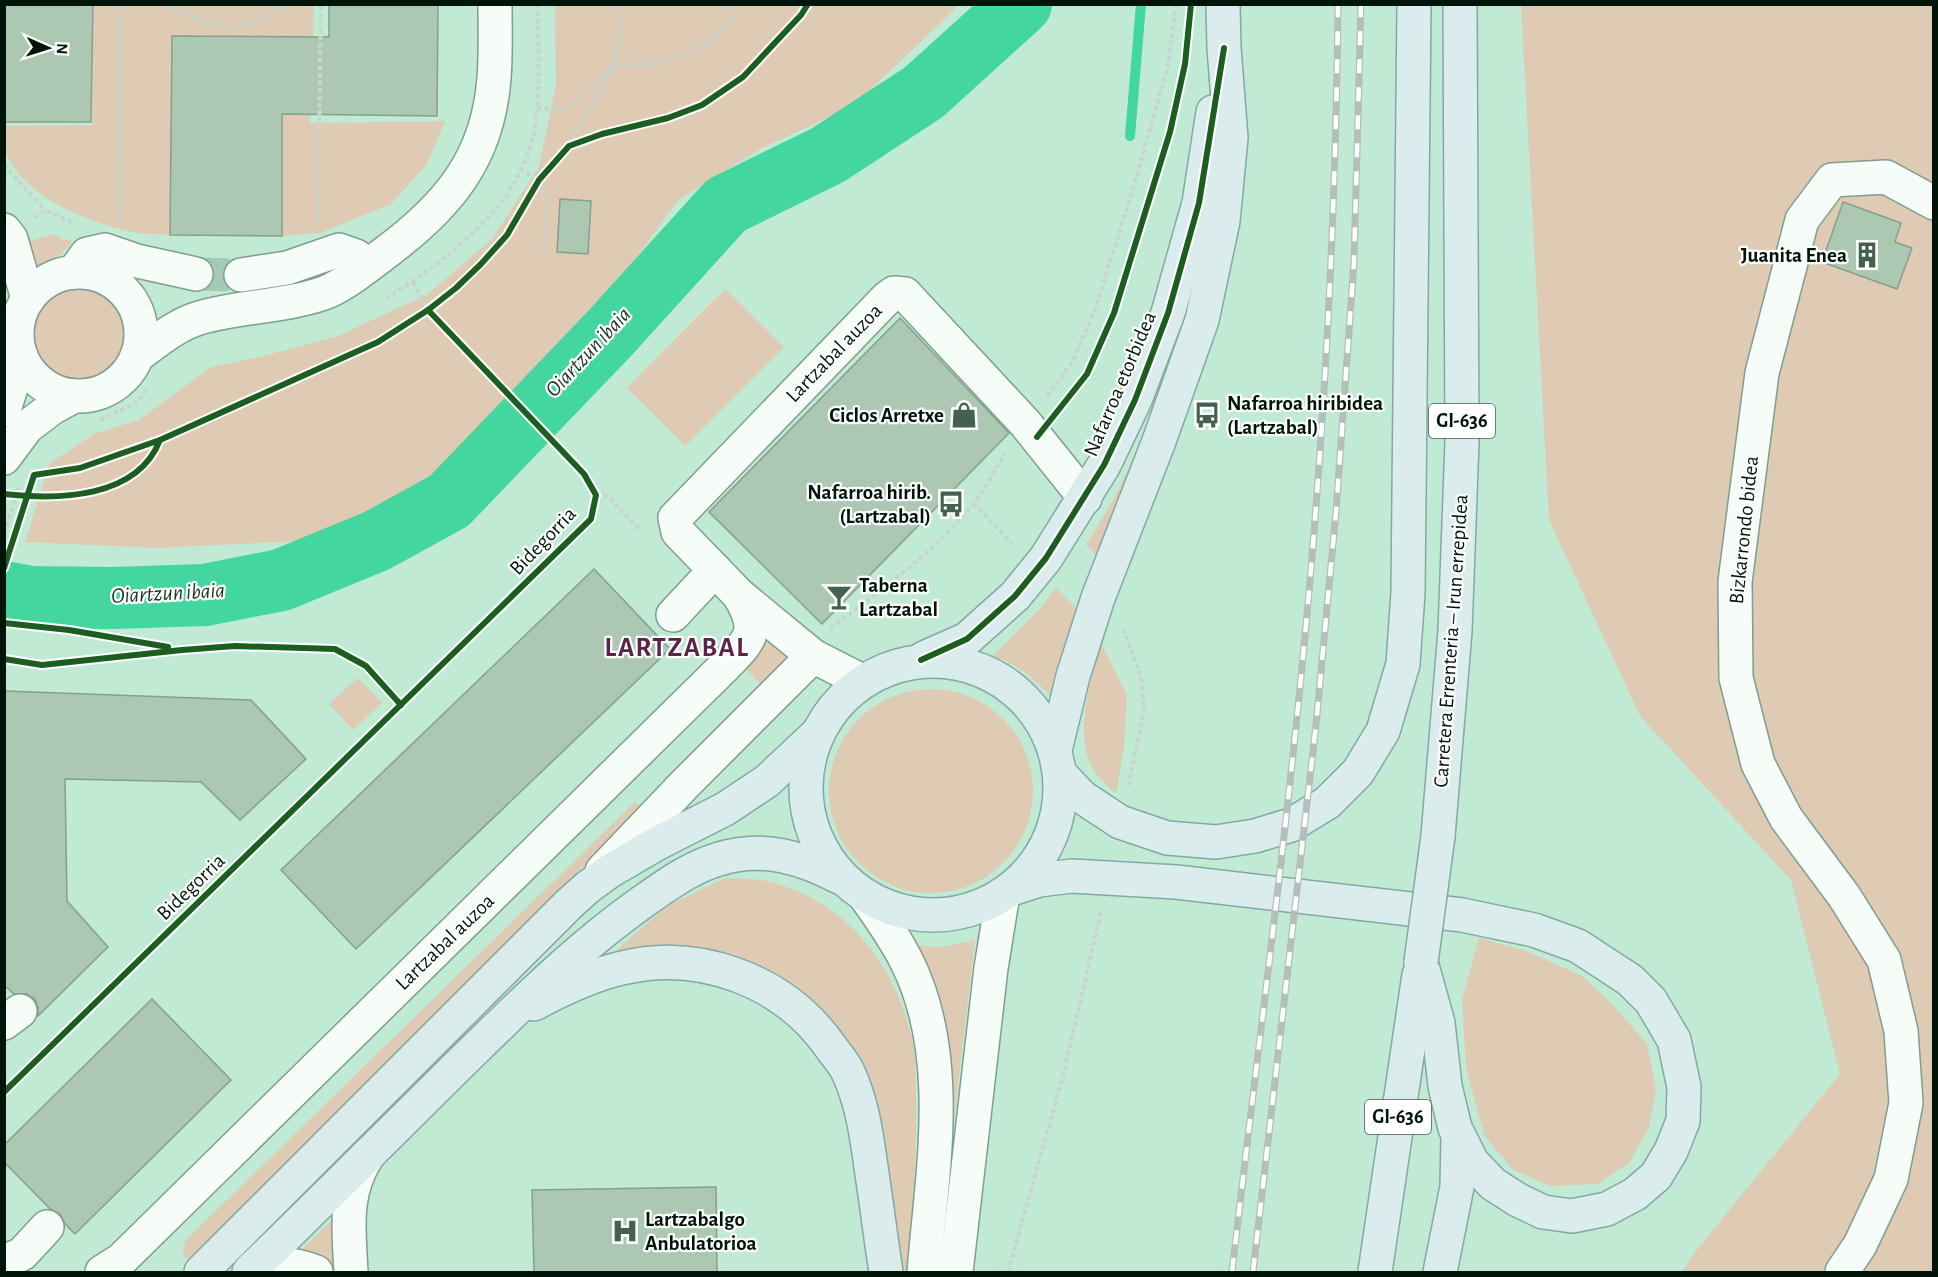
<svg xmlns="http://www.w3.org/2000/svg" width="1938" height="1277" font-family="'Alegreya Sans',sans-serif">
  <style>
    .green { fill: #dfcab3 }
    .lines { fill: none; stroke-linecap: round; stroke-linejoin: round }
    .stream { stroke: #43d69f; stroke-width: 10 }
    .river { stroke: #43d69f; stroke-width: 62 }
    .building { fill: #acc8b3; stroke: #85a08c; stroke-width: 1.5 }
    .minor-tunnel { stroke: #a3cab5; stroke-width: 33; stroke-dasharray: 33 16; stroke-linecap: butt }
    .minor-casing { stroke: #7d9f8d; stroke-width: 36 }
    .major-casing { stroke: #82a9a3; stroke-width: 36 }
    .path { stroke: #c8d5ce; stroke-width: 4; stroke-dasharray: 4.5 3; stroke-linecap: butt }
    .minor { stroke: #f6fcf8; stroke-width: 33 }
    .major { stroke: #daeceb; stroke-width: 33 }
    .rail-casing { stroke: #b4bfb9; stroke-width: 7 }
    .rail { stroke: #fff; stroke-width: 4.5; stroke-dasharray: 14; stroke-linecap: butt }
    .major-bridge-casing { stroke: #82a9a3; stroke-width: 36; stroke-linecap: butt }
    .major-bridge { stroke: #daeceb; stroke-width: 33 }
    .cycleway-casing { stroke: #fff; stroke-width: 10 }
    .cycleway { stroke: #1b5e20; stroke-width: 6 }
    .labels { text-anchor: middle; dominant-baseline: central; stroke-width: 4.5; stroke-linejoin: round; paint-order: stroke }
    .shield { fill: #fff; stroke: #4c5b54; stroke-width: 1.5 }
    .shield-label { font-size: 20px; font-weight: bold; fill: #00150a }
    .poi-label { font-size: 21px; font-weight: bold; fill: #00150a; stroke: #fff; text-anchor: end }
    .street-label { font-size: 21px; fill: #00150a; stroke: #fff }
    .water-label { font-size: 22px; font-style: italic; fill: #193225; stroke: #fff }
    .district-label { font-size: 27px; font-weight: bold; letter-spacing: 1.5px; fill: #5b224b; stroke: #fff }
  </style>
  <rect width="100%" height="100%" fill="#c0ead3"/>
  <g class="green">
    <path d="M94,4L314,5L310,123L445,121L427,164L391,204L320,233L282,236L283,37L172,36L170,235C157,234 142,235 129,231C86,221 19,195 5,149C3,142 5,133 4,126L92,125Z"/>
    <path d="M555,5H957L953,11L853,106L760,149L678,200L609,296L545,370L445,469L325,540L156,548L25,542L50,463L94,434L139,420L211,367L256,358L338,336L428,294L492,239L539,167L556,84Z"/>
    <path d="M1521,5H1933V1272H1682L1696,1251L1840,1074L1791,880L1640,716L1549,520Z"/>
    <path d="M55,234L62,239L72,240C63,256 52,261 36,267L26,242Z"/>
    <circle cx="80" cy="335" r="46"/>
    <path d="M725,289L784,347L685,446L627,388Z"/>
    <path d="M1136,453L1098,556L1086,545L1112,502Z"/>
    <path d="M1056,588L1077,609L1064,644L1051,696C1032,677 1019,665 993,656L1039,610Z"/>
    <path d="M1100,641L1127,695L1124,747L1116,793C1105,784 1094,774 1089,761C1076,729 1092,673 1100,641Z"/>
    <path d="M765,642L774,643L789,655L761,685L745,668Z"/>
    <path d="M358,678L382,703L353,730L329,704Z"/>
    <circle cx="931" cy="791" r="102"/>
    <path d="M635,802L641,808L192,1263L183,1255L185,1241Z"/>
    <path d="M725,878C738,879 753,878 766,881C848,900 899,968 914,1049C916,1062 915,1076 916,1090C918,1151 912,1211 907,1272L897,1262L879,1120L866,1067L829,1017L773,978L610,956L667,906Z"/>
    <path d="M1479,938L1526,951L1582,976L1612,1004L1647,1044L1656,1089L1649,1127L1629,1163L1597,1184L1550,1186L1513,1170L1484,1135L1466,1068L1462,1000Z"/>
    <path d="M975,940L949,1162L913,945L942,947Z"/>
    <path d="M344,1209L337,1272L319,1257L299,1252Z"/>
  </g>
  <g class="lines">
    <path class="stream" d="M1130,136L1141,4"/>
    <path class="river" d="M4,592L31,597L113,598L205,595L281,580L376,541L449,501L611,332L726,205L828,155L924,92L1021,4"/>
  </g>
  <g class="building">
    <path d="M5,4H93L91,122H4Z"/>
    <path d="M329,4H438L437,116L282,114V236L170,235L172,36L329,37Z"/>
    <path d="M560,199L591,201L588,254L557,252Z"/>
    <path d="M1843,202L1901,223L1895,242L1912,248L1897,289L1822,262Z"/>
    <path d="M900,318L1009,433L822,624L709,512Z"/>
    <path d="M594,569L670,649L356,949L281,870Z"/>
    <path d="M4,691L251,700L306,759L240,820L201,782L65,779L67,901L108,947L38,1016V1008L35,999L27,994H14L4,985Z"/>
    <path d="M152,999L231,1080L75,1234L65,1224L60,1214L50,1209L4,1162V1145Z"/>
    <path d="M716,1187L717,1272H534L532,1190Z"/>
  </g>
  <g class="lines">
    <path class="minor-tunnel" d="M196,274L241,275"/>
    <g class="minor-casing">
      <g id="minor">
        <path d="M4,230L11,239L28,299"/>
        <path d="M74,272L87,254L105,250L137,261L196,274"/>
        <circle cx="79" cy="334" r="62"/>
        <path d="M241,275L287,268L339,250L356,256L363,269"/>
        <path d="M137,356C156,342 176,325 199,318C240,306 284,307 324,293C342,287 369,265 385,253C448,206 488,159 494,78C496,53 495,29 495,4"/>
        <path d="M4,410L21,356"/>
        <path d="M4,458L27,427L52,408L74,396"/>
        <path d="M673,615L715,570"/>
        <path d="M862,681L813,656L739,595L678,532L675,518L887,298L894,293L905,294L1025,423L1085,498"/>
        <path d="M602,871L685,784L813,656"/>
        <path d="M865,896C880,917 895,938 907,962C954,1056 932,1172 924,1272"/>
        <path d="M4,1023L20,1011"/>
        <path d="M4,1262L22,1254L47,1227"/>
        <path d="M253,1268C276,1262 295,1263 316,1272"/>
        <path d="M102,1272L121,1260L724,667C751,639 761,632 739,595"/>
        <path d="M351,1272C349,1229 343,1194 368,1155"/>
        <path d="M956,1272L991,968L1003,894"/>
        <path d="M1842,1272L1860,1245L1891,1179L1906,1103L1901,1031L1884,960L1844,896L1786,818L1758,764L1736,678L1735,582L1762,373L1802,220L1832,180L1886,177L1934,203"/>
      </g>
    </g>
    <g class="major-casing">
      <g id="major">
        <path d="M924,658L967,639L1015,596L1046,558L1104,465L1135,400L1168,313L1199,203L1213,112"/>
        <circle cx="933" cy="788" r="127"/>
        <path d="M1055,750L1073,676L1098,598L1159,441L1202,320L1223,221L1231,138L1224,48L1223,4"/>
        <path d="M1060,774L1082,797L1120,822L1167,838L1216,842L1255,836L1291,825L1327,803L1358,772L1383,731L1403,664L1408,593L1414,4"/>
        <path d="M1438,836L1455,631L1462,442L1460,4"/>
        <path d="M1011,889L1039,880L1072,876L1176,882L1462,915L1534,930L1578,946L1630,980L1651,1001L1674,1040L1684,1087L1683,1121L1671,1151L1656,1176L1635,1194L1607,1209L1572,1216L1543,1212L1518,1200L1493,1184L1472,1162L1455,1128L1445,1086L1438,1023L1421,962"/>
        <path d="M534,1004C562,989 591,975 622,968C700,949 784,981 830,1046C836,1055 844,1063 848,1072C863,1104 867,1139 872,1174C877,1207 881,1240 886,1272"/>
        <path d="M201,1272L569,904L588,887L610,871L658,843L725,809L767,781L816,735"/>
        <path d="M249,1272C322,1201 395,1128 468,1056C523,1002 578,948 641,903C665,886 691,867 719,859C763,845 803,858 841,878"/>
        <path d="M1375,1272L1419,975"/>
        <path d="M1440,1272L1457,1187L1458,1136"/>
      </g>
    </g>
    <g class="path">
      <path d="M165,4C182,14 210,26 229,27C244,28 276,15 286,4"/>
      <path d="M537,108L563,109L586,95L614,66L662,63L709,42L733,19L737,4"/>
      <path d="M569,146L614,66L620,30L615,4"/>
      <path d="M4,165L45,210"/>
      <path d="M520,169L539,180L547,205L544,250"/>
      <path d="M35,218L45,210L73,223"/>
      <path d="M119,220L120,4"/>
      <path d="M318,220L321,4"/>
      <path d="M413,282L428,310"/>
      <path d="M386,298C424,276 474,237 502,202C513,188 529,155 533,137C542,94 538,48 538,4"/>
      <path d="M1047,396L1072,363L1096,307L1134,185L1168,66L1176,4"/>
      <path d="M100,420L136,403L148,388"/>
      <path d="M596,495L607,496L641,531"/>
      <path d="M974,503L1012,544"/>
      <path d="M4,533L19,488"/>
      <path d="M830,628C881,591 933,553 973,504C986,488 995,469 1005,453"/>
      <path d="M1123,629L1141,676L1144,711L1128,787"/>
      <path d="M1008,1272L1064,1072L1101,912"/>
    </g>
    <use href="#minor" class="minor"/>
    <use href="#major" class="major"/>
    <g class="rail-casing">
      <g id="rail">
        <path d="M1232,1272C1258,1046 1289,819 1309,592C1326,397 1336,201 1338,4"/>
        <path d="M1253,1272L1316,725L1336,512L1354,262L1361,4"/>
      </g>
    </g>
    <use href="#rail" class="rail"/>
    <g class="major-bridge-casing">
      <path id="major-bridge" d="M1421,962L1438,836"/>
    </g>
    <use href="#major-bridge" class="major-bridge"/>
    <g class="cycleway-casing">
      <g id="cycleway">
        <path d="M1037,437L1087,374L1114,313L1170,132L1185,64L1191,4"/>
        <path d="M4,494C58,500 137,499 160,440"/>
        <path d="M4,568L34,475L80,468L160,440L378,342L428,310L456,288L481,264L507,235L539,180L569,146L602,134L668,118L702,105L743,77L801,15L808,4"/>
        <path d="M4,623L69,630L168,647"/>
        <path d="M4,659L42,665L182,650L235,646L335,649L366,666L401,705"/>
        <path d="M921,660L967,639L1015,596L1046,558L1104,465L1135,400L1168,313L1199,203L1224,48"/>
        <path d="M4,1092L591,519L596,495L584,474L428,310"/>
      </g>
    </g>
    <use href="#cycleway" class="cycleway"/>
  </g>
  <defs>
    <g id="building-bare" transform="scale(2.07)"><path d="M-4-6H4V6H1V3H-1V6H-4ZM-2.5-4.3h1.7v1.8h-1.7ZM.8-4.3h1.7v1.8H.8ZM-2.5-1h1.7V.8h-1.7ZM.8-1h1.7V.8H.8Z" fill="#436050" stroke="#fff" stroke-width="2.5" paint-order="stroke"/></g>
    <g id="shop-bare" transform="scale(2.07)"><path d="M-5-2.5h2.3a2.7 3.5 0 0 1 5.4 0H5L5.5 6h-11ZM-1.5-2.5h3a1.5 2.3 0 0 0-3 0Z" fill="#436050" stroke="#fff" stroke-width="2.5" paint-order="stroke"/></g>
    <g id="bus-bare" transform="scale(2.07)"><path d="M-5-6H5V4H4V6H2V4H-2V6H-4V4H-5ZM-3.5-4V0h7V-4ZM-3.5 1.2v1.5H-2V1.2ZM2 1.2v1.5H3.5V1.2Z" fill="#436050" stroke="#fff" stroke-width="2.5" paint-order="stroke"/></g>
    <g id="bar-bare" transform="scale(2.07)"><path d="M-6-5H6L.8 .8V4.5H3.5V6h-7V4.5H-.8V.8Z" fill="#436050" stroke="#fff" stroke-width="2.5" paint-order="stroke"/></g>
    <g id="hospital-bare" transform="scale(2.07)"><path d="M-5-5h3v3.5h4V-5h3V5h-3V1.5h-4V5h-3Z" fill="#436050" stroke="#fff" stroke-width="2.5" paint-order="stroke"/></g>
  </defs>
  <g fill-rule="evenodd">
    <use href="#building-bare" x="1867" y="255"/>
    <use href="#shop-bare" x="964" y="415"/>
    <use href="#bus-bare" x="1207" y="415"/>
    <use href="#bus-bare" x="951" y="504"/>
    <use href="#bar-bare" x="839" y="597"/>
    <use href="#hospital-bare" x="625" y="1231"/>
  </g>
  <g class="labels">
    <g class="shield">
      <rect x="1429" y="404" width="66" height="34" rx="4.5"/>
      <rect x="1365" y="1100" width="66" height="34" rx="4.5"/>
    </g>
    <g class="shield-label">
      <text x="1462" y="421">GI-636</text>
      <text x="1398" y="1117">GI-636</text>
    </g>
    <g class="poi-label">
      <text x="1847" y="255">Juanita Enea</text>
      <text x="1227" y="403" text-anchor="start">Nafarroa hiribidea<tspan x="1227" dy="24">(Lartzabal)</tspan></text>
      <text x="944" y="415">Ciclos Arretxe</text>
      <text x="931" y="492">Nafarroa hirib.<tspan x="931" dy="24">(Lartzabal)</tspan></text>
      <text x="859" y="585" text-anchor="start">Taberna<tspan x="859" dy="24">Lartzabal</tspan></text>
      <text x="645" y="1219" text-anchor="start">Lartzabalgo<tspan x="645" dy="24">Anbulatorioa</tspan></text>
    </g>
    <g class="street-label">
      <text transform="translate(834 353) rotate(-46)">Lartzabal auzoa</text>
      <text transform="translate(1120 384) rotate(-67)">Nafarroa etorbidea</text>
      <text transform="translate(1744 530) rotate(-84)">Bizkarrondo bidea</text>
      <text transform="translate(543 541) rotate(-46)">Bidegorria</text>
      <text transform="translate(1451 641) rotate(-86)">Carretera Errenteria – Irun errepidea</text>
      <text transform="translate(191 887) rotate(-44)">Bidegorria</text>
      <text transform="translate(445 942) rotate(-44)">Lartzabal auzoa</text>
    </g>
    <g class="water-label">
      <text transform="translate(588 352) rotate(-47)">Oiartzun ibaia</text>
      <text transform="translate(168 593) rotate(-3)">Oiartzun ibaia</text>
    </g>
    <g class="district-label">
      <text x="677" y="647">LARTZABAL</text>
    </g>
  </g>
  <rect width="1938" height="1277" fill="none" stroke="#00150a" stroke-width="12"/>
  <g transform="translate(48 48) rotate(93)" stroke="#ffffff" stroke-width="4.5" paint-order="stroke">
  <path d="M0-4.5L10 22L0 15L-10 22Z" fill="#00150a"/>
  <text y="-9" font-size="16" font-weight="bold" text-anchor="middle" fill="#00150a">N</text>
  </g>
</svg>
